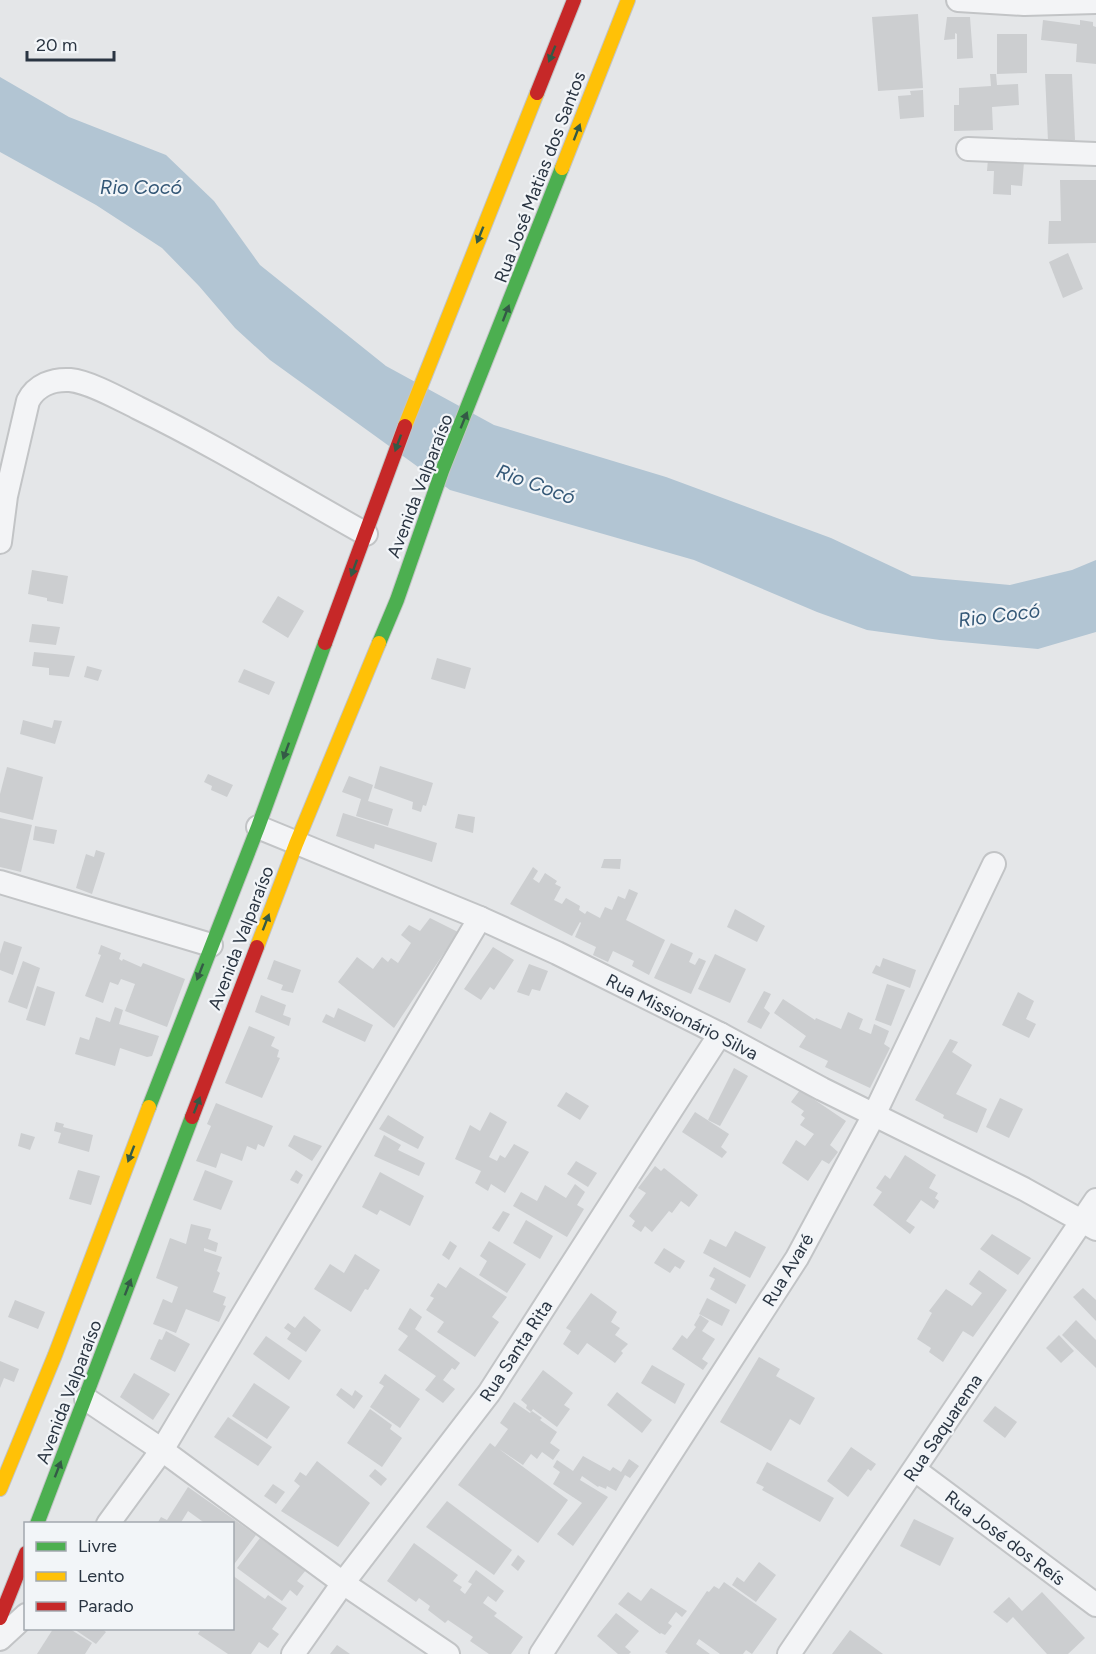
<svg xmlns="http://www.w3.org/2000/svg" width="1096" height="1654" font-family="Figtree,sans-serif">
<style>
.water{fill:#b2c5d3}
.building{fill:#ccced0}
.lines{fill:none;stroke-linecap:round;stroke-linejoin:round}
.street-casing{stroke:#c2c4c6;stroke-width:26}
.fast-casing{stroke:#c2c4c6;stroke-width:16}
.slow-casing{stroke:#c2c4c6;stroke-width:16}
.jam-casing{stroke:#c2c4c6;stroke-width:16}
.street{stroke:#f3f4f6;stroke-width:22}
.fast{stroke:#4caf50;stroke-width:14}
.slow{stroke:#ffc107;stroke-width:14}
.jam{stroke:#c62828;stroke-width:14}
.oneway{fill:#345a46}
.labels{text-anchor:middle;stroke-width:4.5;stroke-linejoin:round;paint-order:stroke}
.street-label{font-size:18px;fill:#2a3542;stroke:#f2f5f8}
.water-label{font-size:20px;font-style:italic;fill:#345877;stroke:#f2f5f8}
</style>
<rect width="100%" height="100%" fill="#e4e6e8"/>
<polygon class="water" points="0,77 69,117 166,155 214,201 260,265 386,366 494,425 666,477 831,538 912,576 1010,585 1072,570 1096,560 1096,632 1038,649 940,640 867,630 817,612 694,560 450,490 270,360 235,328 199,286 162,248 96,205 0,152"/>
<g class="building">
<polygon points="918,14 923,88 878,91 872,17"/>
<polygon points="947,17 970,17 973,58 957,59 957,34 955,33 955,39 944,40"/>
<polygon points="1043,20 1080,25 1080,20 1093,22 1093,26 1096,27 1096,64 1076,62 1077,44 1041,40"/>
<polygon points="997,34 1027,34 1027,73 997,74"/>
<polygon points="990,74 996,74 997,85 1018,84 1019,105 992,107 993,130 954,131 954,105 959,105 959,88 991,86"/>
<polygon points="1045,74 1072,74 1075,140 1048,141"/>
<polygon points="923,90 924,117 900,119 898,96 911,95 910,91"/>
<polygon points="988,159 1024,162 1022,186 1011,185 1011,195 993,194 994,171 987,171"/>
<polygon points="1060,180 1096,180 1096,243 1048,244 1049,221 1061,221"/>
<polygon points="1068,253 1083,289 1063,298 1049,262"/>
<polygon points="32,570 68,576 63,604 47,601 47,598 28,594"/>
<polygon points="278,596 304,611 288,638 262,622"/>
<polygon points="32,624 60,627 56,645 29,642"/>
<polygon points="34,652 75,656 69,677 49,675 49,668 32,666"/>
<polygon points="437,658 471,668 465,689 431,679"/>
<polygon points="87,666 102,670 98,681 84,677"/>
<polygon points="244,669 275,682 269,695 238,682"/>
<polygon points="23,720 52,728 54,720 62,721 55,744 20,734"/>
<polygon points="380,766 433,783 426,806 423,805 421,812 412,809 413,802 374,788"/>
<polygon points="7,767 43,777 33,820 0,812 0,794"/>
<polygon points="208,774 233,785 227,797 211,790 212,786 204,782"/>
<polygon points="349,776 373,785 368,801 393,809 388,826 356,816 361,799 342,792"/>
<polygon points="343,813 437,843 432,862 375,844 374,849 336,836"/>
<polygon points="458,814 475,817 473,833 455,828"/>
<polygon points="0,818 32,825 21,872 0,867"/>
<polygon points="35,826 57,830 54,844 33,840"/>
<polygon points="96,850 105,853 92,894 76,888 86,854 94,857"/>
<polygon points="604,859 621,859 620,869 601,868"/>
<polygon points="533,867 538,871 533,879 539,883 545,873 557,881 555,884 561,887 554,900 562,904 566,898 580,906 579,910 585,914 587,911 600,918 605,907 612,910 618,896 625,899 629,889 638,893 626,920 665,940 649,975 632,966 634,961 613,951 608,962 593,955 596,947 575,937 581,923 580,922 572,936 510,904"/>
<polygon points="735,909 765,926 757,942 727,927"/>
<polygon points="430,918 458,932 394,1028 338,982 357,957 373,969 382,957 388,962 391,958 398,963 411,943 401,935 409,925 420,931"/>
<polygon points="4,941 22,947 13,975 0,970 0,954"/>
<polygon points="671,943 693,953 689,962 695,965 699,958 706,961 691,994 654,978"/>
<polygon points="101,945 121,953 119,959 122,961 123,959 141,967 143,963 185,979 167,1027 125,1011 135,984 121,979 118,985 110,982 103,1003 85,996 101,955 98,954"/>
<polygon points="493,947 514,960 494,990 490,987 481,1000 464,989"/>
<polygon points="715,954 746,969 730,1003 698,989"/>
<polygon points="883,958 916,970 910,988 872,973 876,965 880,967"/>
<polygon points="274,960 301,970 293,993 281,990 283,985 267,979"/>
<polygon points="23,961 40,968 27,1009 8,1002"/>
<polygon points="529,964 548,971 540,991 532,989 529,996 517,992"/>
<polygon points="887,984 905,990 891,1026 875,1020"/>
<polygon points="37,986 55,992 45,1026 26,1020"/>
<polygon points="764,991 771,994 764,1008 770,1013 761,1029 747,1022"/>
<polygon points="1018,992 1034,1001 1026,1019 1036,1024 1029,1038 1002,1025"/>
<polygon points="261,995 286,1005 283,1015 291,1018 289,1026 255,1012"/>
<polygon points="783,999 815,1020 816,1018 841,1029 848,1012 863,1019 859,1029 871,1034 874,1024 889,1031 884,1044 890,1048 870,1088 825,1067 828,1061 799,1047 806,1036 774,1013"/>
<polygon points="115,1007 123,1010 119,1024 159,1036 152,1056 147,1057 120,1048 115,1066 75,1054 80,1037 89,1040 96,1017 110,1022"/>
<polygon points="338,1008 373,1025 365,1042 322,1022 326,1014 334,1018"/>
<polygon points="249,1026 275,1037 271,1046 279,1050 277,1057 280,1058 262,1098 225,1083"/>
<polygon points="950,1039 958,1042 952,1052 972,1065 956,1094 987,1109 977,1133 943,1118 944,1115 915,1100"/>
<polygon points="734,1068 748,1076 720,1126 708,1120"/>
<polygon points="800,1090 846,1121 830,1145 838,1152 829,1164 822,1160 808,1181 782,1163 796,1140 805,1146 814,1134 800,1125 805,1118 801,1115 804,1111 791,1102"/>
<polygon points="566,1092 589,1106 580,1120 557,1106"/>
<polygon points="1000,1098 1023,1109 1009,1138 986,1127"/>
<polygon points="216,1103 273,1126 264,1147 258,1144 256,1150 247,1146 242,1161 221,1153 216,1168 196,1161 211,1126 207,1124"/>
<polygon points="490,1112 507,1122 489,1157 497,1161 500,1155 505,1158 514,1144 529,1152 505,1193 491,1184 488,1191 475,1183 481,1171 455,1159 470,1125 480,1131"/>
<polygon points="695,1112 729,1134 721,1147 727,1152 722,1158 682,1132"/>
<polygon points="388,1115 424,1137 418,1149 379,1129"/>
<polygon points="56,1122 64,1124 63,1127 93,1135 89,1152 58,1143 61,1133 54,1131"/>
<polygon points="21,1133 35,1137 30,1150 18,1146"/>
<polygon points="294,1135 322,1146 312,1161 288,1146"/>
<polygon points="384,1135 401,1145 398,1150 425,1163 419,1176 374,1156"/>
<polygon points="905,1155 936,1175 929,1188 938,1193 935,1198 939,1201 934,1209 921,1200 906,1221 915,1227 910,1234 873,1205 882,1192 876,1188 885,1175 890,1179"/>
<polygon points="576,1161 597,1173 588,1187 567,1174"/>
<polygon points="655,1166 661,1171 664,1168 698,1195 689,1207 681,1201 672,1213 669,1211 652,1232 645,1226 641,1232 632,1226 635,1221 629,1216 646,1193 638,1188"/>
<polygon points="78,1170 100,1176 91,1205 69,1199"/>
<polygon points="205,1170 233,1181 221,1210 193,1200"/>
<polygon points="296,1170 303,1175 298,1184 290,1180"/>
<polygon points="380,1172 424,1196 410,1226 380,1210 377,1215 362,1207"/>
<polygon points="575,1184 585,1192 577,1205 584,1209 567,1237 513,1206 521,1192 537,1201 545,1185 566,1198"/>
<polygon points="503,1211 510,1214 499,1232 492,1228"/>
<polygon points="526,1220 553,1236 540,1259 513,1243"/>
<polygon points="191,1224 211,1229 208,1239 218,1243 216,1252 204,1248 204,1251 222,1257 217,1271 220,1273 213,1292 226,1297 223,1305 226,1306 219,1322 186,1309 176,1333 153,1324 163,1299 172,1303 178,1287 156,1278 170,1238 186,1244"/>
<polygon points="735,1231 766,1247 750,1278 703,1253 710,1239 726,1247"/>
<polygon points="992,1234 1031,1258 1018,1275 980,1249"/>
<polygon points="450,1241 457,1246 449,1260 442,1255"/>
<polygon points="489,1241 526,1264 507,1293 479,1275 487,1261 480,1256"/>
<polygon points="664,1248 685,1261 680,1269 675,1266 670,1273 654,1263"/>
<polygon points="355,1254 380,1270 368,1290 365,1289 351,1312 314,1289 330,1264 344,1273"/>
<polygon points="460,1267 507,1297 492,1317 499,1322 475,1357 437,1332 444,1322 426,1310 434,1298 430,1296 438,1283 446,1288"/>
<polygon points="714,1267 746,1285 736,1304 710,1289 715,1279 709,1276"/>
<polygon points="979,1270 1007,1290 973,1337 963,1331 943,1362 929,1352 931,1348 917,1339 932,1313 929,1311 946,1289 972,1306 982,1293 969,1284"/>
<polygon points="1083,1288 1096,1300 1096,1321 1073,1297"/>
<polygon points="591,1293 617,1312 611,1322 620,1328 615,1335 628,1344 621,1351 623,1353 615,1363 587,1343 578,1355 563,1344 571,1331 566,1328"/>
<polygon points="707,1298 730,1310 722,1326 699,1314"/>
<polygon points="15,1300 45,1312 38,1329 8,1317"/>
<polygon points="410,1308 422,1317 415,1329 460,1363 455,1370 452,1368 443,1380 455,1389 443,1403 425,1390 436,1376 398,1350 408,1336 398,1329"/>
<polygon points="700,1315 709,1321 702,1331 715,1339 702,1359 708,1363 703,1370 672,1349 682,1335 687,1339 696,1327 694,1325"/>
<polygon points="304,1316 321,1330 306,1352 287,1339 291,1333 284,1328 288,1323 295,1328"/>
<polygon points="1076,1320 1096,1340 1096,1368 1062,1335"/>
<polygon points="166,1331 190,1344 175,1372 150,1359 159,1339 162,1340"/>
<polygon points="1059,1335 1074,1351 1061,1363 1046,1348"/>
<polygon points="266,1336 302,1361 289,1380 253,1354"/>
<polygon points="759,1357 780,1369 776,1376 815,1398 800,1425 790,1419 771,1451 720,1422"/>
<polygon points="0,1361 19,1369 14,1382 4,1378 0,1388"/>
<polygon points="652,1365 685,1384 675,1404 641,1383"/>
<polygon points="543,1370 573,1393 564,1405 570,1409 557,1427 533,1409 531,1412 526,1408 527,1405 521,1400"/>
<polygon points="134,1373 170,1394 153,1420 120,1397"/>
<polygon points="385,1374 420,1399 400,1428 370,1407 384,1386 379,1383"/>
<polygon points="254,1383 290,1407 267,1439 232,1416"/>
<polygon points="341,1388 352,1396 355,1390 363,1396 354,1409 336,1395"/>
<polygon points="617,1392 652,1420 642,1433 607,1405"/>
<polygon points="514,1402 530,1413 532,1411 542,1418 540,1420 557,1432 550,1443 560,1450 553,1460 542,1452 537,1459 531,1454 523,1465 499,1449 568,1500 538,1543 458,1485 490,1443 495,1447 508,1429 500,1423"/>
<polygon points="995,1406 1017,1422 1005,1438 983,1421"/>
<polygon points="370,1409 392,1425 390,1429 402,1438 382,1467 347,1443"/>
<polygon points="228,1417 272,1447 258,1466 214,1437"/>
<polygon points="851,1447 876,1464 871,1471 868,1469 848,1497 827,1481"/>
<polygon points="583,1456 610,1471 613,1467 621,1472 629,1459 639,1466 630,1478 625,1475 616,1491 607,1486 606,1489 599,1486 598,1487 582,1476 580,1480 608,1497 573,1546 557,1534 582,1503 553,1484 560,1472 553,1467 557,1460 573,1471"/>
<polygon points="317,1461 370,1503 338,1547 281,1511 300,1486 294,1481 300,1472 306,1476"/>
<polygon points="767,1462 834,1498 820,1522 762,1490 764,1487 756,1483"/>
<polygon points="375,1469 387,1479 381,1486 369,1476"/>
<polygon points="273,1484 285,1492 276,1504 264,1496"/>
<polygon points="188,1487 256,1535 232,1567 232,1524 206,1524 188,1511 180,1524 157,1524 161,1517 167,1520"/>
<polygon points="447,1501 512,1550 494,1575 426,1527"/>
<polygon points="914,1519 954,1538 940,1566 900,1546"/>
<polygon points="260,1538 306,1570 297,1581 304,1586 297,1596 290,1590 282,1601 237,1568"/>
<polygon points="414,1543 458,1575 453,1581 462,1587 460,1590 465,1594 472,1584 468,1582 476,1570 504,1591 496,1602 488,1596 483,1603 497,1613 494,1616 523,1637 511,1654 489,1654 470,1641 473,1637 448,1620 445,1623 428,1610 430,1606 419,1598 416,1602 387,1581"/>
<polygon points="518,1555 525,1561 518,1571 511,1565"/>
<polygon points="759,1562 776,1575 756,1602 732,1585 737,1577 744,1582"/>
<polygon points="232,1575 265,1599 268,1595 287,1608 272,1629 279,1634 268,1648 259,1642 251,1654 228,1654 198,1634 201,1629 232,1629"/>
<polygon points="724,1582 777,1619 752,1654 746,1650 743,1654 720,1654 699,1639 696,1644 710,1654 668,1654 665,1652 707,1591 709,1592 714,1586 719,1589"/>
<polygon points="651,1588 687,1611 682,1617 676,1612 668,1623 672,1626 665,1635 661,1633 660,1634 618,1604 628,1592 641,1601"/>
<polygon points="1042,1592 1085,1638 1068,1654 1047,1654 1013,1617 1007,1623 993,1612 1009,1597 1022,1611"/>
<polygon points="616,1613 639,1631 625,1647 631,1652 629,1654 618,1654 597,1636"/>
<polygon points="53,1629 70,1629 92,1643 85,1654 37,1654"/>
<polygon points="74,1629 102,1629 106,1632 96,1644"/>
<polygon points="850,1630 883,1654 832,1654"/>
<polygon points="337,1645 350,1654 330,1654"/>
</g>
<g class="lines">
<g class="street-casing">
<g id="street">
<polyline points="958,0 1024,4 1096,2"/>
<polyline points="968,149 1096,154"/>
<path d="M0,542L6,496L28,401C36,385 53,379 70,380C90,382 120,399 138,408C216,446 291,492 366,534"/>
<polyline points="258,827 480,918 557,953 720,1034 822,1089 1024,1189 1096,1229"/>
<polyline points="0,882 211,945"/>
<polyline points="86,1399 162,1450 343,1583 448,1654"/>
<polyline points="915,1470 1096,1605"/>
<polyline points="108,1524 162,1450 480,918"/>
<polyline points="0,1639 26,1615"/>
<polyline points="293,1654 343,1583 489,1393 720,1034"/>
<polyline points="541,1654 797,1258 874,1115 994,864"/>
<polyline points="789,1654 1096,1200"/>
</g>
</g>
<g class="fast-casing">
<g id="fast">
<polyline points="379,643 397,600 442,471 562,168"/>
<polyline points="149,1107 258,827 325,643"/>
<polyline points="37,1524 192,1117"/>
</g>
</g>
<g class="slow-casing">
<g id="slow">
<polyline points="562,168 628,0"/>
<polyline points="405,426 537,93"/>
<polyline points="257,947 296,844 379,643"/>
<polyline points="0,1489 55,1355 149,1107"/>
</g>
</g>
<g class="jam-casing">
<g id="jam">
<polyline points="537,93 574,0"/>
<polyline points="325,643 405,426"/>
<polyline points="192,1117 257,947"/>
<polyline points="0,1618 26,1553"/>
</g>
</g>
<use href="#street" class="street"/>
<use href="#fast" class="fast"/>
<use href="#slow" class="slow"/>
<use href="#jam" class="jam"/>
</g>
<defs><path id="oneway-solid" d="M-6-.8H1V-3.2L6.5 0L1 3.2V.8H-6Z" transform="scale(1.5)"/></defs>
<g class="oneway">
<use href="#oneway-solid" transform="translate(552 54) rotate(112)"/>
<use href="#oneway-solid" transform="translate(577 132) rotate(-69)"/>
<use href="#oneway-solid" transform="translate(480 235) rotate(112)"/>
<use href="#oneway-solid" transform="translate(506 313) rotate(-69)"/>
<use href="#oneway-solid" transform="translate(464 420) rotate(-68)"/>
<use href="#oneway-solid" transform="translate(398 443) rotate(110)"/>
<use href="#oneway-solid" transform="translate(354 568) rotate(110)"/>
<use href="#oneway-solid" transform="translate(286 751) rotate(110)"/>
<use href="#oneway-solid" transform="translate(266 922) rotate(-69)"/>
<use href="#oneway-solid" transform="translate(200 972) rotate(111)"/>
<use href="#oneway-solid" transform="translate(197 1105) rotate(-69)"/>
<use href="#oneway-solid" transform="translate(131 1154) rotate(111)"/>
<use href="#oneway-solid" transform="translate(128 1287) rotate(-69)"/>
<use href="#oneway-solid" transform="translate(58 1469) rotate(-69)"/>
</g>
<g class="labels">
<g class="street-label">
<text transform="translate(540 177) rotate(-69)" y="6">Rua José Matias dos Santos</text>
<text transform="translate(420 486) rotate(-69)" y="6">Avenida Valparaíso</text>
<text transform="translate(241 938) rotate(-69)" y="6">Avenida Valparaíso</text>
<text transform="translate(682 1017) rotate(27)" y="6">Rua Missionário Silva</text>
<text transform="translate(788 1270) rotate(-59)" y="6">Rua Avaré</text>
<text transform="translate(516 1351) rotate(-57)" y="6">Rua Santa Rita</text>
<text transform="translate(69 1392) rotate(-69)" y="6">Avenida Valparaíso</text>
<text transform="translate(943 1428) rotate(-56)" y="6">Rua Saquarema</text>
<text transform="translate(1005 1538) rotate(37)" y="6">Rua José dos Reís</text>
</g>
<g class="water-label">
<text x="141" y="194">Rio Cocó</text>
<text transform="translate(536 484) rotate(20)" y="7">Rio Cocó</text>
<text transform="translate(999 615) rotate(-7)" y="7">Rio Cocó</text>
</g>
</g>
<rect x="24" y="1522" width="210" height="108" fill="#f2f5f8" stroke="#a2a8af" stroke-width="1.5"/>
<rect x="36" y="1542" width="30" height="9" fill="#4caf50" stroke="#a2a8af" stroke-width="1.5"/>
<text x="78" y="1552" font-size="18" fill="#2a3542">Livre</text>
<rect x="36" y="1572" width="30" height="9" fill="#ffc107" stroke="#a2a8af" stroke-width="1.5"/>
<text x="78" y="1582" font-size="18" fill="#2a3542">Lento</text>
<rect x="36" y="1602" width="30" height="9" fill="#c62828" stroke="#a2a8af" stroke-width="1.5"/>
<text x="78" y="1612" font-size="18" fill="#2a3542">Parado</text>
<path d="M27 51v9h87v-9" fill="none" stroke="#2a3542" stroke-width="3"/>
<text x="36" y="51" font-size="18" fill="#2a3542" stroke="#f2f5f8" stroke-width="4.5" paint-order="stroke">20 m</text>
</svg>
